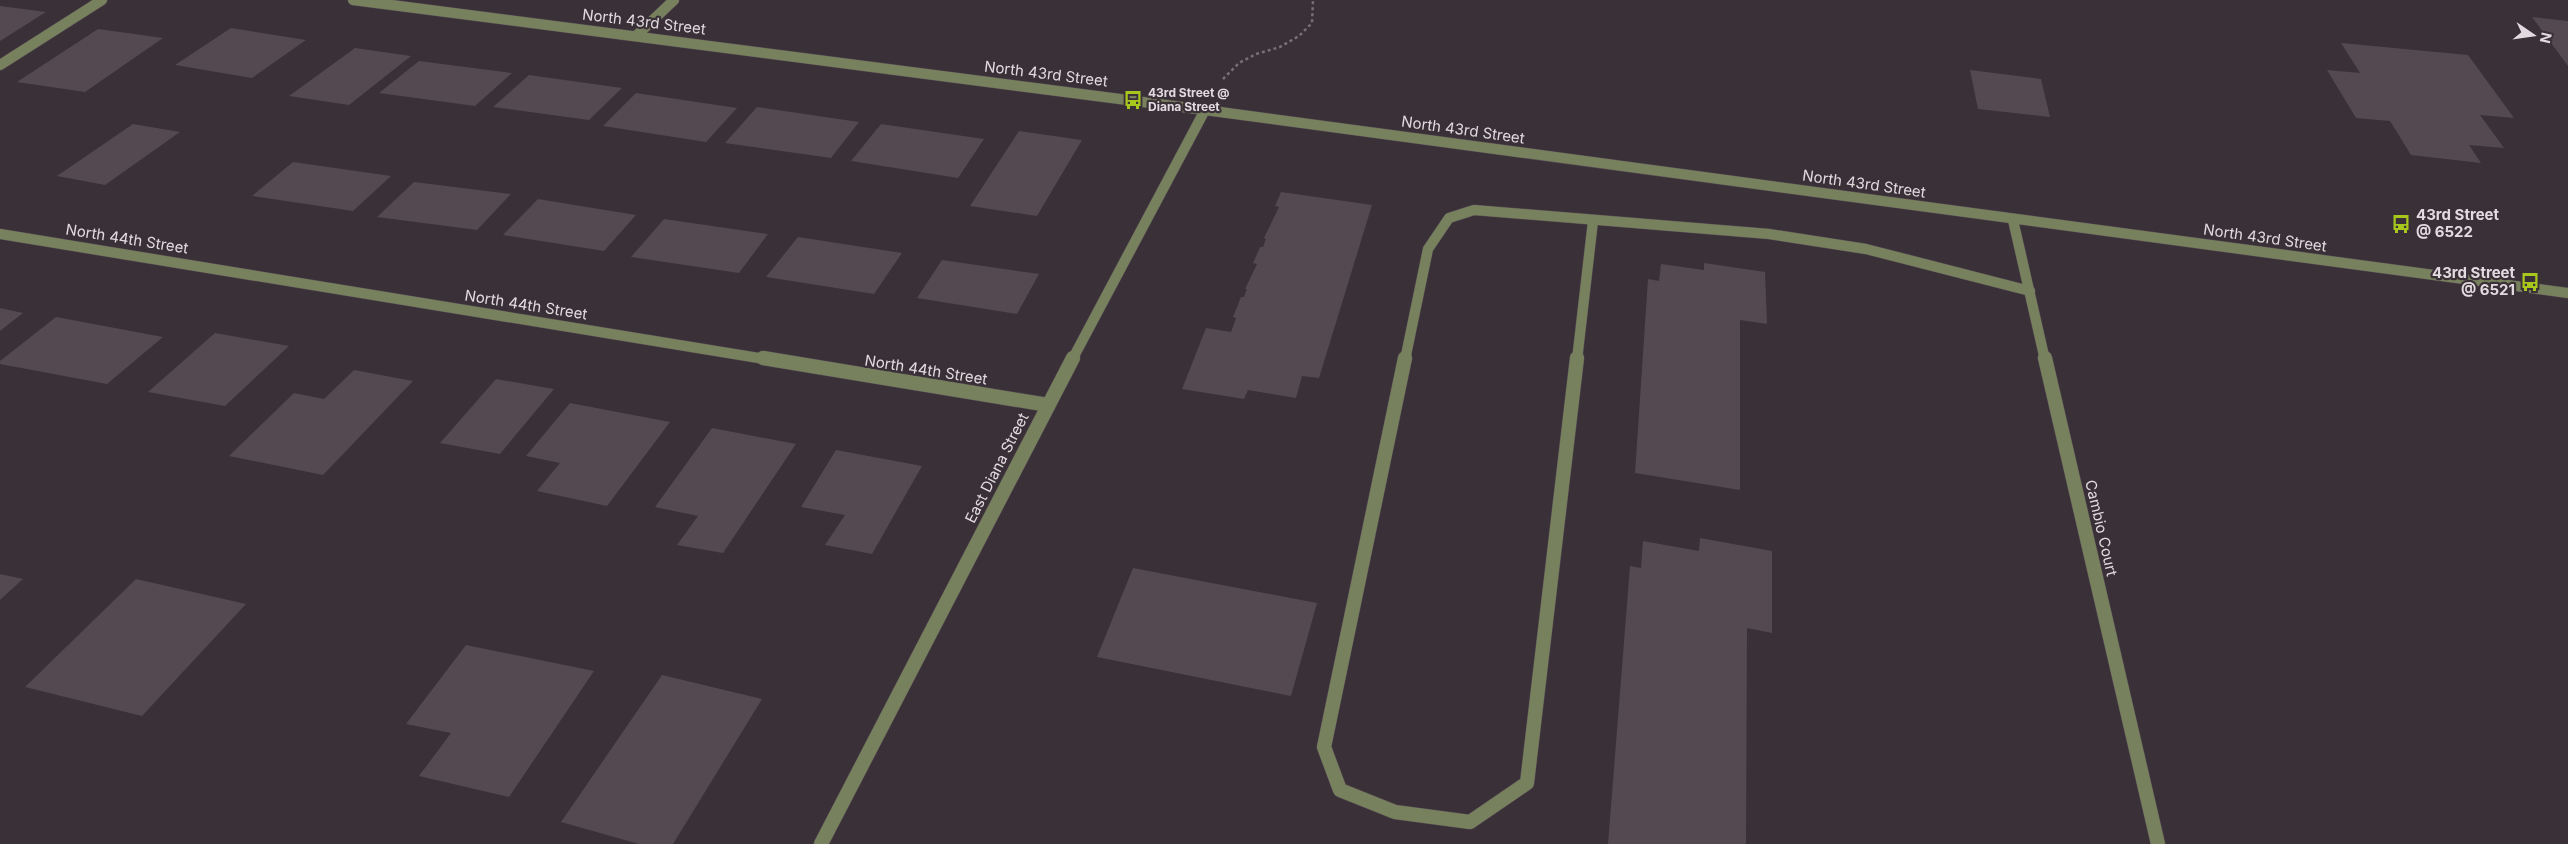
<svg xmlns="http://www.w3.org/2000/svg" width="2568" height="844" font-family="Inter,sans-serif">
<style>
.building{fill:#544950}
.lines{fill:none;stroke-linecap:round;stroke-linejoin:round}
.minor-far1-casing{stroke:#584f55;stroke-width:11}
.minor-casing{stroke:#584f55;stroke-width:15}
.path{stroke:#787076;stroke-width:2.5;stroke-dasharray:3 3;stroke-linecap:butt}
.minor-far1{stroke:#78815e;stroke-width:10}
.minor{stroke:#78815e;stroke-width:14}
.labels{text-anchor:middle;stroke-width:4.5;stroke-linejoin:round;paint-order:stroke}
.far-poi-label{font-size:12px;font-weight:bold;fill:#e1dbdf;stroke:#3a3037;text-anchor:start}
.street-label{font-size:15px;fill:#e1dbdf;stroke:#3a3037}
.poi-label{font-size:15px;font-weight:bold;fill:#e1dbdf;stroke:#3a3037;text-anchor:start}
</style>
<rect width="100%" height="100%" fill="#3a3037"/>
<g class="building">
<polygon points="0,6 46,12 0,41"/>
<polygon points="2532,17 2568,21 2568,66"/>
<polygon points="231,28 306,40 252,78 175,65"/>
<polygon points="98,29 163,38 85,92 17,82"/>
<polygon points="2341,43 2468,55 2514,118 2480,115 2504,148 2469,145 2481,163 2411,155 2390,121 2356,118 2327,70 2360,73"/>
<polygon points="355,48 411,56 349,105 289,96"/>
<polygon points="419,61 512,73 475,106 379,93"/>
<polygon points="1970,70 2041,79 2050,117 1978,109"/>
<polygon points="529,75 622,88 589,120 493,107"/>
<polygon points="636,93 737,108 706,142 603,126"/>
<polygon points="757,107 859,122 831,158 725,143"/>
<polygon points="133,124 180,132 105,185 57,176"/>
<polygon points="881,124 984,139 958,178 851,161"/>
<polygon points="1019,131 1082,140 1037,216 970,206"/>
<polygon points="293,162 391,176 353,211 252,196"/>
<polygon points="414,182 511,194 477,230 377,217"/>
<polygon points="1281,192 1372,205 1319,378 1302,376 1296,398 1248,390 1244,399 1182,389 1206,328 1231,332 1236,318 1233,317 1241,297 1244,297 1247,289 1245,289 1257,264 1253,263 1260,247 1263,247 1266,239 1264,238 1279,207 1275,206"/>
<polygon points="538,199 636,215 604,251 503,235"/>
<polygon points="664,219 768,234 739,273 631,257"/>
<polygon points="798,237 902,253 874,294 766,277"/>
<polygon points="942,260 1039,274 1017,314 917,298"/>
<polygon points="1704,263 1765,272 1767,324 1740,320 1740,490 1635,473 1648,279 1659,281 1661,264 1704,270"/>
<polygon points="0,308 23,313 0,331"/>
<polygon points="56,317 163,337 107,384 0,364 0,361"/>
<polygon points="215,333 289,346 225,406 148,392"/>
<polygon points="354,370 413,381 323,475 229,456 294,393 324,399"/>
<polygon points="496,379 554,389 500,454 440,443"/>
<polygon points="570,403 670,422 607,506 537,491 560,463 526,456"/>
<polygon points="712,428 796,444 723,553 677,545 698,516 655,507"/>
<polygon points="836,450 922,466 872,554 825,545 845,515 801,507"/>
<polygon points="1700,538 1772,551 1772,633 1747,628 1746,844 1608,844 1630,566 1641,568 1643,541 1699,551"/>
<polygon points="1133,568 1317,603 1291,696 1097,657"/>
<polygon points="0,574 23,579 0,600"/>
<polygon points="136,579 246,604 142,716 25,687"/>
<polygon points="466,645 594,671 509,797 419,776 451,733 406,724"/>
<polygon points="662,675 762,699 673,844 639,844 561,822"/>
</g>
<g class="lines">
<g class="minor-far1-casing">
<g id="minor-far1">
<polyline points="353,0 1205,110 2568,293"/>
<polyline points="636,36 674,0"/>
<polyline points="0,65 102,0"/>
<polyline points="2013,220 2045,360"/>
<polyline points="0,234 771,360"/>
<polyline points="1072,360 1205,110"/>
<polyline points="1405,360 1428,249 1449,218 1474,210 1769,234 1866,249 2030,291"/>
<polyline points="1577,360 1593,221"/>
</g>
</g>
<g class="minor-casing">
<g id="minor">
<polyline points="763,358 1048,405"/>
<polyline points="1405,358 1324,747 1340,790 1395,812 1470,822 1527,783 1577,358"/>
<polyline points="2045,358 2158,844"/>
<polyline points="821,844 1073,358"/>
</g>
</g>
<polyline class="path" points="1223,79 1239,63 1256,54 1280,47 1299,36 1312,23 1313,0"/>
<use href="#minor-far1" class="minor-far1"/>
<use href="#minor" class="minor"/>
</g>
<defs>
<g id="bus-bare" transform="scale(1.5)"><path d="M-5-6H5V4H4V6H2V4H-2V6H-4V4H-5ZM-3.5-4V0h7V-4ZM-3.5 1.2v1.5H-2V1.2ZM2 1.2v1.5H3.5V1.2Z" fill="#a8c71d" stroke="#3a3037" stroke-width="2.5" paint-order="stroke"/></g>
</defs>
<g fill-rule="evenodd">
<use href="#bus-bare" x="1133" y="100"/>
<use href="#bus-bare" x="2401" y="224"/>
<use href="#bus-bare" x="2530" y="282"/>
</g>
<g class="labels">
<g class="far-poi-label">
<text x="1148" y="97">43rd Street @<tspan x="1148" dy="14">Diana Street</tspan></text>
</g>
<g class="street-label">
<text transform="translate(644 22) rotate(7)" y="5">North 43rd Street</text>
<text transform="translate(1046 74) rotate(7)" y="5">North 43rd Street</text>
<text transform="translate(1463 130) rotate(8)" y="5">North 43rd Street</text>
<text transform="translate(1864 184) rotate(8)" y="5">North 43rd Street</text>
<text transform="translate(2265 238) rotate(8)" y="5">North 43rd Street</text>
<text transform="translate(127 239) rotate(9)" y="5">North 44th Street</text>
<text transform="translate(526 305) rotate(9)" y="5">North 44th Street</text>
<text transform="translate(926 370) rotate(9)" y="5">North 44th Street</text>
<text transform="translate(997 468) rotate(-63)" y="5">East Diana Street</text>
<text transform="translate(2101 528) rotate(77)" y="5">Cambio Court</text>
</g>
<g class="poi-label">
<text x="2416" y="220">43rd Street<tspan x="2416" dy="17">@ 6522</tspan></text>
<text x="2515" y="278" text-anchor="end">43rd Street<tspan x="2515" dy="17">@ 6521</tspan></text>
</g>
</g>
<g transform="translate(2533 35) rotate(103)" stroke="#3a3037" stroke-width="4" paint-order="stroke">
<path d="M0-4L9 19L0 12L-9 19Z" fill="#e1dbdf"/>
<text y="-8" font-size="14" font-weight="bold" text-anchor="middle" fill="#e1dbdf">N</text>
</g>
</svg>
